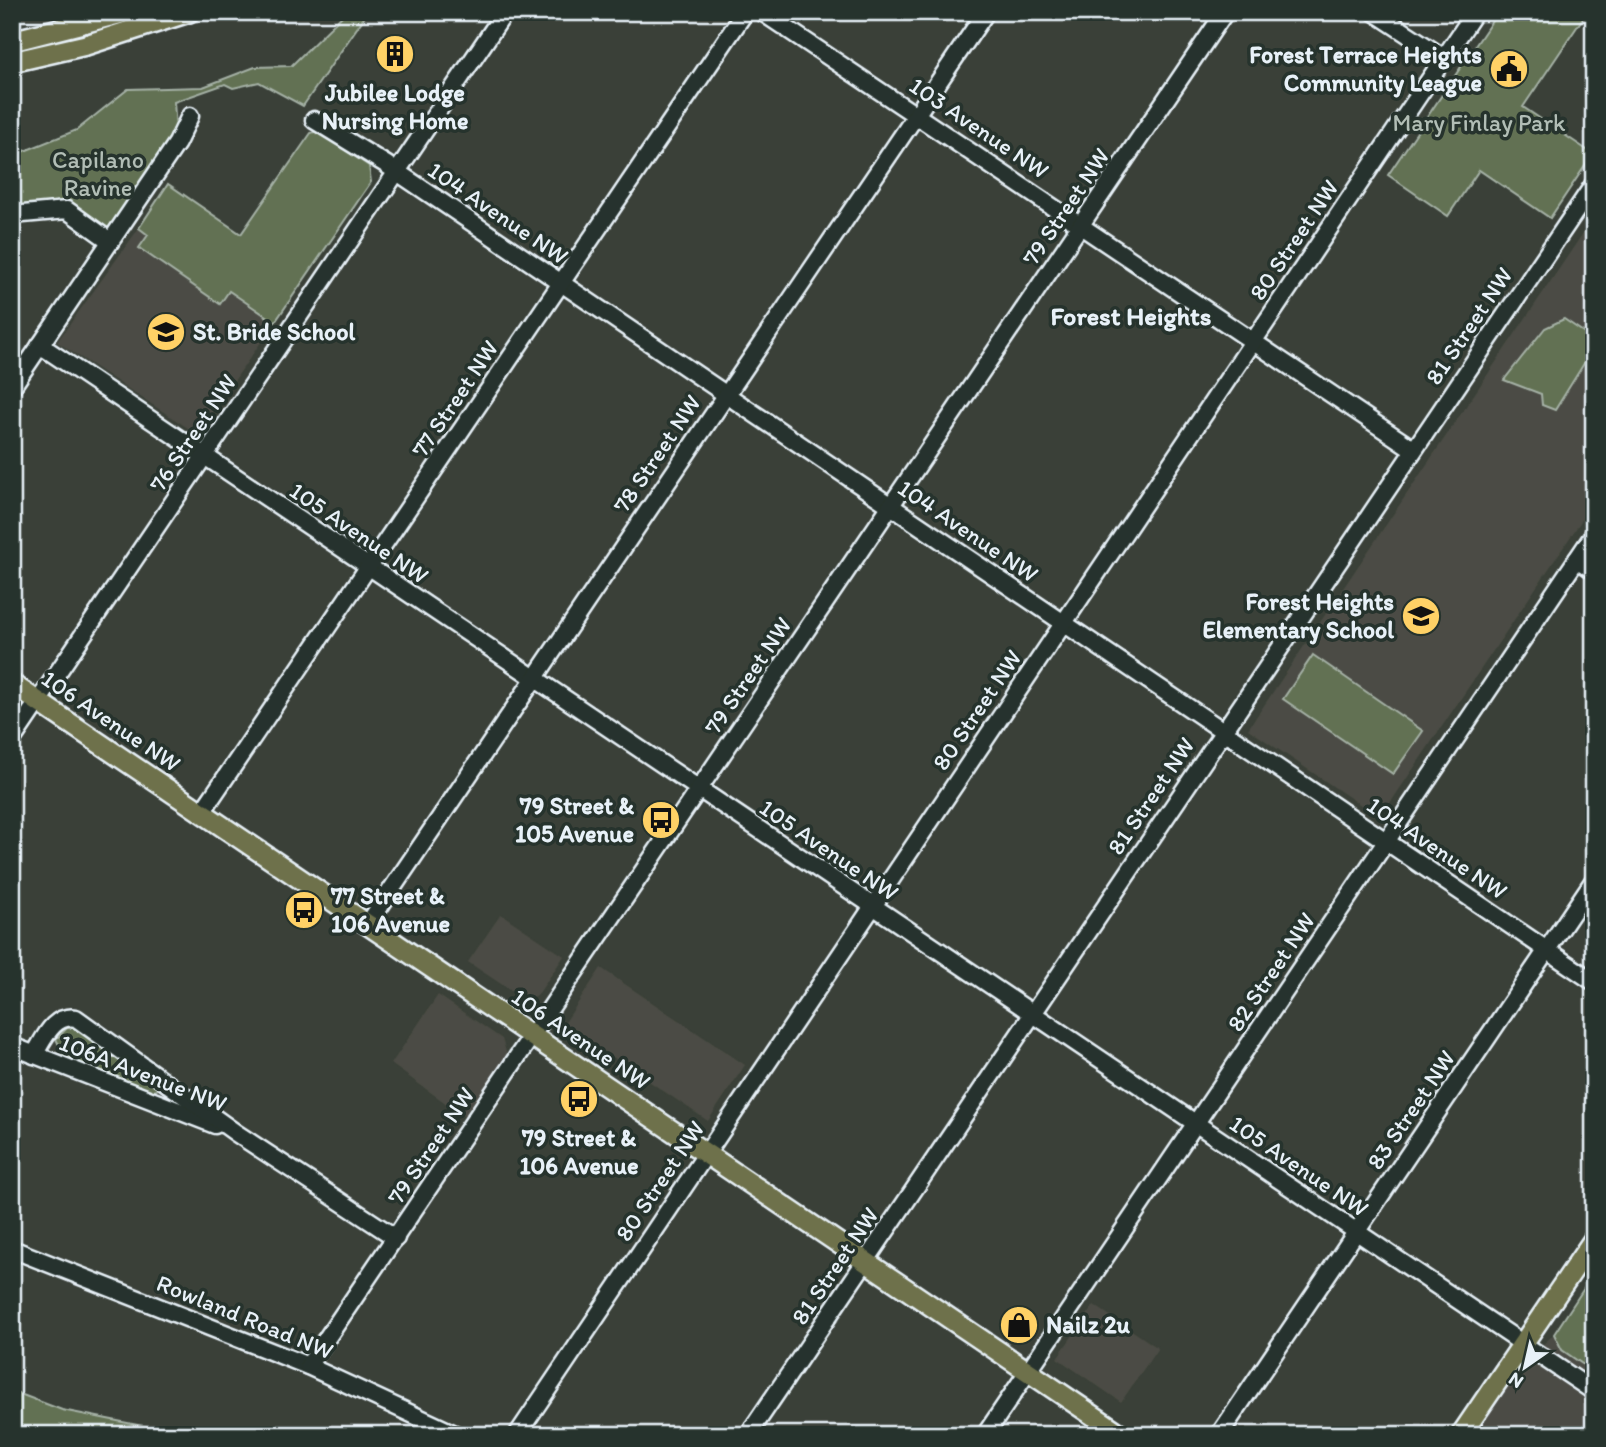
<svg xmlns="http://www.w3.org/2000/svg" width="1606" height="1447" font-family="Itim,sans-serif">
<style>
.built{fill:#4b4c44}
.green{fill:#627153;stroke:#a5b1a6;stroke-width:2}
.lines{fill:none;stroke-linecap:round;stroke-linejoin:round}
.minor-casing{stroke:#e8f1f8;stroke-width:21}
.major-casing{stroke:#e8f1f8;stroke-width:24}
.minor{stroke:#26332d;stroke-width:16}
.major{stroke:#6e714b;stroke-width:19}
.labels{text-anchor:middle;stroke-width:7;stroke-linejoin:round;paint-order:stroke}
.poi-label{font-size:24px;font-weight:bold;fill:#e8f1f8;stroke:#26332d;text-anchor:end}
.park-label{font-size:24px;fill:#b2beb6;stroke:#26332d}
.street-label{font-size:24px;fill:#e8f1f8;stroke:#26332d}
.neighbourhood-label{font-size:26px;font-weight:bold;fill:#e8f1f8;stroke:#26332d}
</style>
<rect width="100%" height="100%" fill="#3a4038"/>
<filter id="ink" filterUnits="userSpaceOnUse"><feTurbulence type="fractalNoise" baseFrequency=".0143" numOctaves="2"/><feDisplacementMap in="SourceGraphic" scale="14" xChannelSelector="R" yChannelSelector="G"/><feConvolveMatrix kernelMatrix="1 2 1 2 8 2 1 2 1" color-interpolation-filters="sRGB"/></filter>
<g filter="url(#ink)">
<g class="built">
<polygon points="1594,217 1594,502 1380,818 1248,729"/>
<polygon points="139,228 275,322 197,434 57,342"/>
<polygon points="501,914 564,956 537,996 525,1000 468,962"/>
<polygon points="601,968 745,1065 708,1121 564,1024"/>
<polygon points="438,995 502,1039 507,1055 465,1117 391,1064"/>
<polygon points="1094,1305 1158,1348 1121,1402 1057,1358"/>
<polygon points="1554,1334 1562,1350 1594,1372 1594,1435 1475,1435 1522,1364"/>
</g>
<g class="green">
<polygon points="346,12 368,12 303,106 259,82 233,88 225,84 174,102 177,143 110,241 67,210 12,215 12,156 77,130 128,89 203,87 255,67 291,66"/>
<polygon points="1498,12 1587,12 1523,107 1593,154 1550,218 1479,170 1448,216 1388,175"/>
<polygon points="317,131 369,166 371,182 275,322 229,291 220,304 139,248 148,235 139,228 168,184 241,234 311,133"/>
<polygon points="1564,319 1586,334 1593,349 1555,410 1542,405 1541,394 1504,380 1545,328"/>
<polygon points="1313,655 1423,731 1393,774 1283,699"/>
<polygon points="67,1028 78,1028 159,1083 158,1089 153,1092 65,1057 56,1039"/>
<polygon points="1594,1273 1594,1372 1562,1350 1554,1334"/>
<polygon points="12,1391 62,1410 188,1435 12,1435"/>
</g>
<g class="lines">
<g class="minor-casing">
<g id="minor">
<polyline points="762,12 1413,449"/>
<polyline points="1374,12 1444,58"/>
<polyline points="314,120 387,165 1594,982"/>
<polyline points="12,215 67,210 110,241"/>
<polyline points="40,345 1593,1391"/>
<polyline points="12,387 177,143 190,116"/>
<polyline points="1577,559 1594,571"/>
<polyline points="12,740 505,12"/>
<polyline points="202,812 745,12"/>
<polyline points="368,924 986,12"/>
<polyline points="12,1046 215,1125"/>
<path d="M34,1055C44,1039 53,1014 76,1018L236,1133L396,1238"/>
<polyline points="12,1249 308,1366 457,1435"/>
<polyline points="308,1366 1225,12"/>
<polyline points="517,1435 1475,12"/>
<polyline points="748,1435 1594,184"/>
<polyline points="985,1435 1594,534"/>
<polyline points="1219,1435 1594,880"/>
</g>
</g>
<g class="major-casing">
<g id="major">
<polyline points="12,41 126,12"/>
<polyline points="12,62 86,45 189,12"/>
<polyline points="12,684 1122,1435"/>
<polyline points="1461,1435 1594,1239"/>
</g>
</g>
<use href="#minor" class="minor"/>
<use href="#major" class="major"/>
</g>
</g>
<defs>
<g id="building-disc" transform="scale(2.0125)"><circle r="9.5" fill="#ffd166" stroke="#26332d"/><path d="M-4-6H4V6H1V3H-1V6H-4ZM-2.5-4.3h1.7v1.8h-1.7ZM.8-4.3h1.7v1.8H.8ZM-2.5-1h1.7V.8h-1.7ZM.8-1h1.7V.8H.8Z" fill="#111"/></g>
<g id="civic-disc" transform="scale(2.0125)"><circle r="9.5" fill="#ffd166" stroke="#26332d"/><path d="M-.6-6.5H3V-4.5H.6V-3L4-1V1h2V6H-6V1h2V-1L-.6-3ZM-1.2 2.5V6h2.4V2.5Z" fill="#111"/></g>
<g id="school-disc" transform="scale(2.0125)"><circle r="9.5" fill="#ffd166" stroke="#26332d"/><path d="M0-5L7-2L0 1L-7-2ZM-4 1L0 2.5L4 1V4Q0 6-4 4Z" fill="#111"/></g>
<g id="bus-disc" transform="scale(2.0125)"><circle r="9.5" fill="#ffd166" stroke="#26332d"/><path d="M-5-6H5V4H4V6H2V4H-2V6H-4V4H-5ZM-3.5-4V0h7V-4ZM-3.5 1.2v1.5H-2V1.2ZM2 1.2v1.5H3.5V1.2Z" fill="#111"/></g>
<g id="shop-disc" transform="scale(2.0125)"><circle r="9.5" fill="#ffd166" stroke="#26332d"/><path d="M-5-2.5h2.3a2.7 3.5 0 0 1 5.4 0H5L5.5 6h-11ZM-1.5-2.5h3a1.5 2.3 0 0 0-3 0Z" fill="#111"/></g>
</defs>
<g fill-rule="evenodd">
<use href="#building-disc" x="395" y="54"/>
<use href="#civic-disc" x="1509" y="69"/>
<use href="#school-disc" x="166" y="332"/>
<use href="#school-disc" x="1421" y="616"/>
<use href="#bus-disc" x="661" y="820"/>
<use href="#bus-disc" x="304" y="910"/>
<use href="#bus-disc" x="579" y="1099"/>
<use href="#shop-disc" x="1019" y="1325"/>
</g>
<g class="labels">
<g class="poi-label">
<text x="1482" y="63">Forest Terrace Heights<tspan x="1482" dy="28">Community League</tspan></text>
<text x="395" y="101" text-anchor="middle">Jubilee Lodge<tspan x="395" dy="28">Nursing Home</tspan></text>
<text x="193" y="340" text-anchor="start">St. Bride School</text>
<text x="1394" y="610">Forest Heights<tspan x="1394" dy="28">Elementary School</tspan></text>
<text x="634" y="814">79 Street &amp;<tspan x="634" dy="28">105 Avenue</tspan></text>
<text x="331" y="904" text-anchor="start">77 Street &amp;<tspan x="331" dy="28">106 Avenue</tspan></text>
<text x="579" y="1146" text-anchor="middle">79 Street &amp;<tspan x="579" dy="28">106 Avenue</tspan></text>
<text x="1046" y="1333" text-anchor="start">Nailz 2u</text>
</g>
<g class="park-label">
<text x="1479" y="131">Mary Finlay Park</text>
<text x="98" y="168">Capilano<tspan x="98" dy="28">Ravine</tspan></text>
</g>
<g class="street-label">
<text transform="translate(979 128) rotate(34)" y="8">103 Avenue NW</text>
<text transform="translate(1066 207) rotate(-56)" y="8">79 Street NW</text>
<text transform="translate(498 213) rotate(34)" y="8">104 Avenue NW</text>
<text transform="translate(1294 240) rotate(-56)" y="8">80 Street NW</text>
<text transform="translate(1469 326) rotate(-56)" y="8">81 Street NW</text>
<text transform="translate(455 399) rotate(-56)" y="8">77 Street NW</text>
<text transform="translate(193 433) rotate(-56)" y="8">76 Street NW</text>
<text transform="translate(657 454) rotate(-56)" y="8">78 Street NW</text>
<text transform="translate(968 531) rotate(34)" y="8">104 Avenue NW</text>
<text transform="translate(359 533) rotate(34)" y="8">105 Avenue NW</text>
<text transform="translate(748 676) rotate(-56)" y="8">79 Street NW</text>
<text transform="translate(977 710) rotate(-56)" y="8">80 Street NW</text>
<text transform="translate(111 721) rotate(34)" y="8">106 Avenue NW</text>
<text transform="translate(1151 796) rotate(-56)" y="8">81 Street NW</text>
<text transform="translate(1437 848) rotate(34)" y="8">104 Avenue NW</text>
<text transform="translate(829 850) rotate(34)" y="8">105 Avenue NW</text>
<text transform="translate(1271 972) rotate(-56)" y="8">82 Street NW</text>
<text transform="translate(581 1039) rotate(34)" y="8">106 Avenue NW</text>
<text transform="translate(143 1073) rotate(21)" y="8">106A Avenue NW</text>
<text transform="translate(1411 1110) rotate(-56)" y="8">83 Street NW</text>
<text transform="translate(431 1146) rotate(-56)" y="8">79 Street NW</text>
<text transform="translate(1299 1166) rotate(34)" y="8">105 Avenue NW</text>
<text transform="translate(660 1181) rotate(-56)" y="8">80 Street NW</text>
<text transform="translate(835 1266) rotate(-56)" y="8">81 Street NW</text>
<text transform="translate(245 1317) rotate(22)" y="8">Rowland Road NW</text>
</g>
<g class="neighbourhood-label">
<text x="1131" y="325">Forest Heights</text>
</g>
</g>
<rect width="1606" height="1447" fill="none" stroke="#26332d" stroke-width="42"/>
<rect x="21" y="21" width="1564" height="1405" fill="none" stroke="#e8f1f8" stroke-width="2.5" filter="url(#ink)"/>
<g transform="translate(1525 1367) rotate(214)" stroke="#26332d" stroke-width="5" paint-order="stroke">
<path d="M0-5L12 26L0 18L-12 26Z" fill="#e8f1f8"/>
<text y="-10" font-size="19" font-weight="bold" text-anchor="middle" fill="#e8f1f8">N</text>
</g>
</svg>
